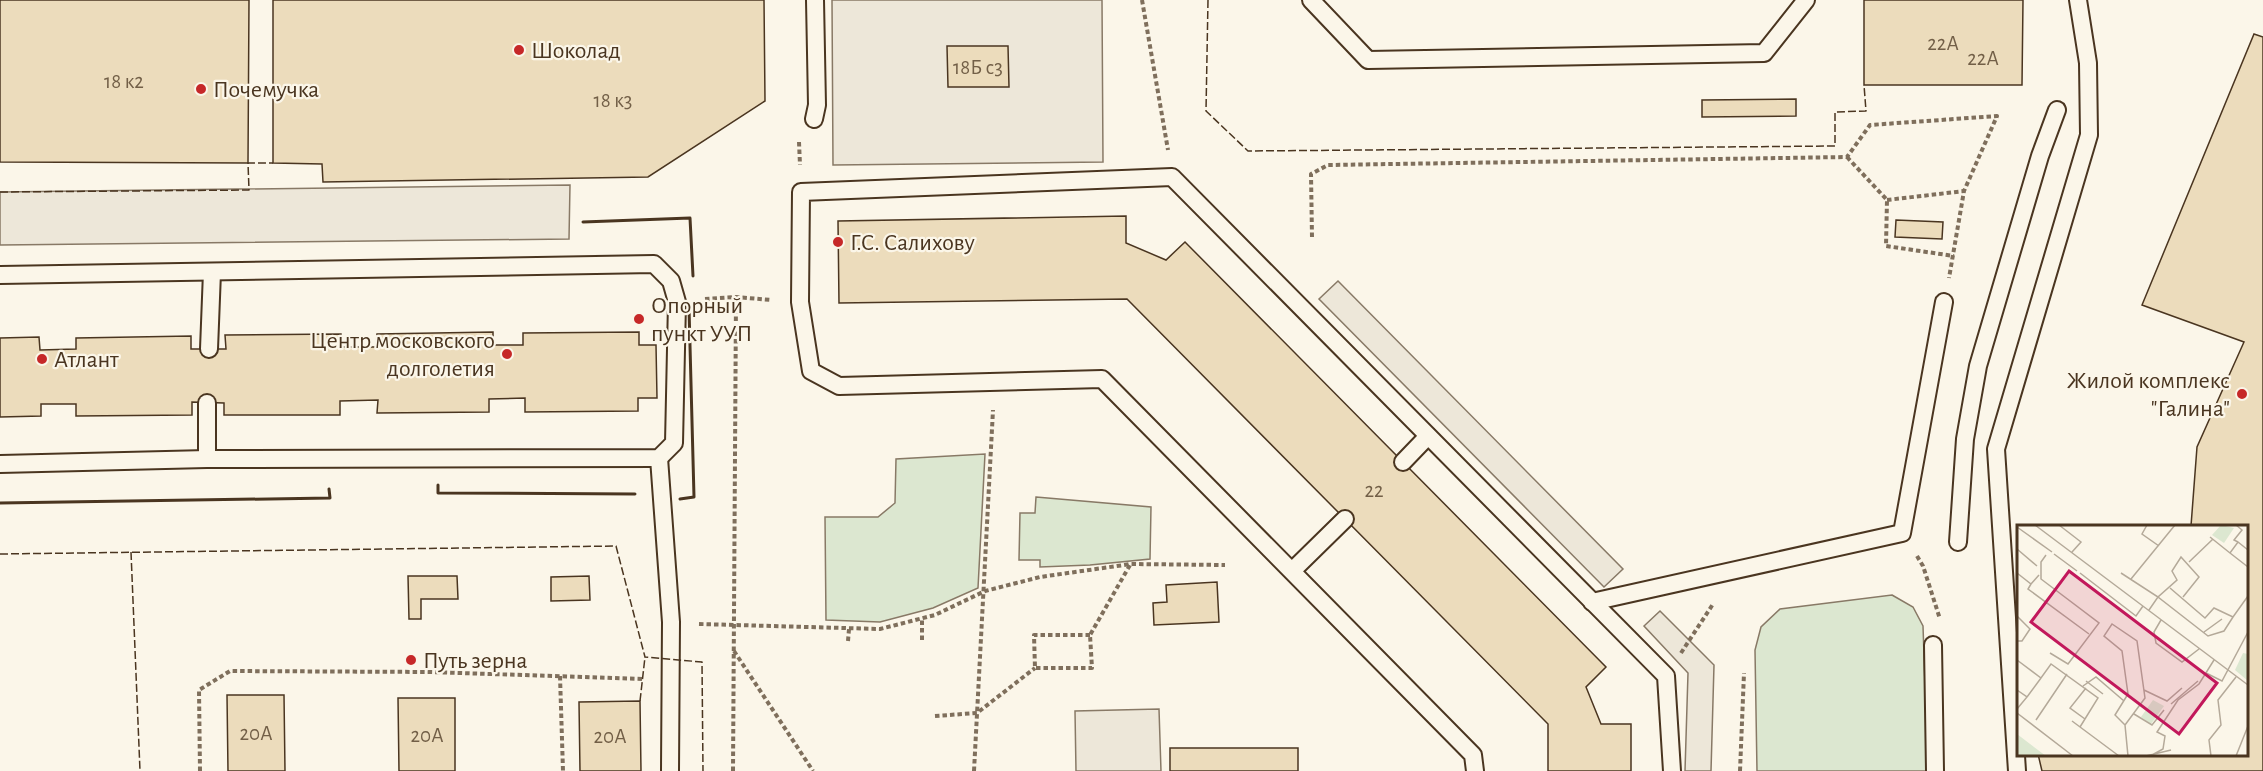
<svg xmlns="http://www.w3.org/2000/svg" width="2263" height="771" font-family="'Alegreya Sans',sans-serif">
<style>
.green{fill:#dce7d0;stroke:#887966;stroke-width:1.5}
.parking{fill:#ede7d9;stroke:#887966;stroke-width:1.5}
.building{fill:#ecdcbc;stroke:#4a3520;stroke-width:1.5}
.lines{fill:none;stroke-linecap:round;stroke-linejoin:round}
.service-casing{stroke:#4a3520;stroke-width:20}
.path{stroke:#7f6f5c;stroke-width:4;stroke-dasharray:4.5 3;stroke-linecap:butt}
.service{stroke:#fbf6e9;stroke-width:16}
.fence{stroke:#4a3520;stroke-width:1.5;stroke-dasharray:8 3;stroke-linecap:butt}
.wall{stroke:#4a3520;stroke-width:3}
.poi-dot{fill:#c62828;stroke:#fbf6e9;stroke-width:2}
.labels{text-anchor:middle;stroke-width:4.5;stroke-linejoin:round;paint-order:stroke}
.number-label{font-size:21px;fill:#725f47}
.poi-label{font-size:24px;fill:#4a3520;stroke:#fbf6e9;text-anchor:start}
.inset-road{fill:none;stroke:#b4a999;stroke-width:1.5}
.view{fill:#c2185b;fill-opacity:0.15;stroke:#c2185b;stroke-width:3}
.inset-edge{fill:none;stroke:#4a3520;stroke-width:3}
</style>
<rect width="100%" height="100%" fill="#fbf6e9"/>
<g class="green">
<polygon points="985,454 978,588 933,608 880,622 826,620 825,517 878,517 895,503 896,459"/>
<polygon points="1036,497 1151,507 1150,559 1090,565 1040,567 1040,560 1019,560 1020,513 1035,513"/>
<polygon points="1892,595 1913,607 1923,626 1928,771 1757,771 1755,650 1761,627 1780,609"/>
</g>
<g class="parking">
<polygon points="832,0 1102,0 1103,162 833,165"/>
<polygon points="570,185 569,239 0,245 0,192"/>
<polygon points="1338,281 1623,569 1604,587 1319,299"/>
<polygon points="1660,611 1714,665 1711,771 1685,771 1688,673 1644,626"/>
<polygon points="1159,709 1161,771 1076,771 1075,711"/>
</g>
<g class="building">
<polygon points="0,0 249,0 248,163 0,162"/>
<polygon points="273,0 764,0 765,101 648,177 323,182 322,164 273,163"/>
<polygon points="1864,0 2023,0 2022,85 1864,85"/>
<polygon points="2254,34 2263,37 2263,771 2042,771 2038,754 2246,754 2246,526 2191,526 2197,447 2244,342 2142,305"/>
<polygon points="947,46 1008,46 1009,87 948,87"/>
<polygon points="1796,99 1796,116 1702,117 1702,100"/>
<polygon points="1126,216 1126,243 1166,260 1185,242 1606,667 1586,687 1601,724 1631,724 1631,771 1548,771 1548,724 1127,299 839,303 838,221"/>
<polygon points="1896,220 1943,222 1942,239 1895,237"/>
<polygon points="493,332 493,345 523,345 523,333 639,332 639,345 656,345 657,398 638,398 638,411 525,412 525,398 489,399 489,412 377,413 378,400 340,401 340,415 224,415 224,403 192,402 192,415 76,416 76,404 41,404 41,416 0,417 0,338 39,337 40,350 76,349 76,338 191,336 191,349 226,349 225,335 341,334 342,347 376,347 377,334"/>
<polygon points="408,576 457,576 458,599 421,599 421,619 409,619"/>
<polygon points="589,576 590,600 551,601 551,577"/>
<polygon points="1217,582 1219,622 1154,625 1153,603 1167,602 1166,585"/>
<polygon points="227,695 284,695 285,771 228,771"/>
<polygon points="398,698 455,698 455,771 399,771"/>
<polygon points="640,701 641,771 580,771 579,702"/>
<rect x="1170" y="748" width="128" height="23"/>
</g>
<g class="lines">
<g class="service-casing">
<g id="service">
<polyline points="1311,0 1368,60 1764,53 1806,0"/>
<polyline points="814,119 817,105 815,0"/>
<polyline points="0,275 654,264 671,281 677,302 674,443 659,458 207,459 0,464"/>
<polyline points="209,349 212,272"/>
<polyline points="207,403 207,459"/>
<polyline points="659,458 671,622 670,771"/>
<polyline points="1403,462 1428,436"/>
<polyline points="1958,542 1965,439 1978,366 2040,156 2057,110"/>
<polyline points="1292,571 1345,519"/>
<polyline points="1592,602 1902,533 1944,302"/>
<polyline points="1933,645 1935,771"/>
<polyline points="1475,771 1473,755 1102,379 839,386 811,371 800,302 801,192 1172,177 1666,676 1672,771"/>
<polyline points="2017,771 1996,449 2089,135 2088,63 2078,0"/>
</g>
</g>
<g class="path">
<polyline points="1142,0 1168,150"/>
<polyline points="799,142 800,165"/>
<polyline points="1847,157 1887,200 1886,246 1954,256"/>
<polyline points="1887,200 1964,191"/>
<polyline points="1312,237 1311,174 1328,165 1847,157 1870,125 1997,116 1964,191 1949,278"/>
<polyline points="705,299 736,297 772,300"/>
<polyline points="1917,556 1923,566 1940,619"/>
<polyline points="699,624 880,629 935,615 985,591 1040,577 1131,564 1225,565"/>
<polyline points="1090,635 1034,635 1035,668 1092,668 1090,635 1130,565"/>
<polyline points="922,640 922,618"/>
<polyline points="848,641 849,629"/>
<polyline points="734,651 813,771"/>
<polyline points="1681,653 1713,604"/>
<polyline points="560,676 563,771"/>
<polyline points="935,716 977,713 1035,668"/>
<polyline points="200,771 199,690 230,671 431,672 642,679"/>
<polyline points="733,771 736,297"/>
<polyline points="974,771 993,410"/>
<polyline points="1740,771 1744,673"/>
</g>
<use href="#service" class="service"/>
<g class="fence">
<polyline points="1208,0 1206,111 1248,151 1835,146 1835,112 1866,111 1864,85"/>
<polyline points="0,192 249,190 248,163 273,163"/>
<polyline points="131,552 140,771"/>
<polyline points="0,554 616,546 645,657 702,662 703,771"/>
<polyline points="640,701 645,657"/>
</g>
<g class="wall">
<polyline points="583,222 690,218 693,276"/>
<polyline points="438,485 438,493 635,494"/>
<polyline points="680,499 694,497 689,308"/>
<polyline points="0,503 330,498 329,489"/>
</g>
</g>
<g class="poi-dot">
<circle cx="519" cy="50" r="6"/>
<circle cx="201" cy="89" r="6"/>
<circle cx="838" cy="242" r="6"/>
<circle cx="639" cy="319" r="6"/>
<circle cx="507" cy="354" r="6"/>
<circle cx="42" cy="359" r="6"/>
<circle cx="2242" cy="394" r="6"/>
<circle cx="411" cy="660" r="6"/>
</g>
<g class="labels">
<g class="number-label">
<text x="1943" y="50">22А</text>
<text x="1983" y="65">22А</text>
<text x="978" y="74">18Б с3</text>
<text x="124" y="88">18 к2</text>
<text x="613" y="107">18 к3</text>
<text x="1374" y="497">22</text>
<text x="256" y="740">20А</text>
<text x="427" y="742">20А</text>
<text x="610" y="743">20А</text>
</g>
<g class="poi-label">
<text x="531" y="58">Шоколад</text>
<text x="213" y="97">Почемучка</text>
<text x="850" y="250">Г.С. Салихову</text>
<text x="651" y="313">Опорный<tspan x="651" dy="28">пункт УУП</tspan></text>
<text x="495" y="348" text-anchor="end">Центр московского<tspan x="495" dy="28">долголетия</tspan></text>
<text x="54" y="367">Атлант</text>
<text x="2230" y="388" text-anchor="end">Жилой комплекс<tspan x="2230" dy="28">"Галина"</tspan></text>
<text x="423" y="668">Путь зерна</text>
</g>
</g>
<g transform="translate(2017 525)">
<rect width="231" height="231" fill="#fbf6e9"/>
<path d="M204,0L217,3L207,18L195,10ZM226,128L231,129V156L218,145ZM136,175L147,181L134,199L124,192ZM0,209L29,231H0Z" fill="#dce7d0"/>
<path class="inset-road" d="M18,0L231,160M42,0L64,17L55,27M130,0L125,9L142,21M219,0L225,5L217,15L221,17M0,2L35,27M193,12L213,28L221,17L231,25M0,24L20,41M213,28L231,42M37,29L60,46M29,30L24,37V54L82,98L51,139L33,128M172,37L196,14M0,48L14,59L22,50M63,48L119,91L126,81M104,48L141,72L132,85M114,54L158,0M14,59L11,64L72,109M153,63L188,93L197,83L216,92L231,71M166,72L182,52L164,32L155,46L160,55L141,72L191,111L207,106L216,92M0,91L13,104L5,116H0M144,95L137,107L139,118L165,137L182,124M187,107L205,94M0,135L24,153L34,139L81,173L63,202M189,148L205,156L231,107M69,156L86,169M66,161L79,152L107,176M0,165L10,172L0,184M127,165L150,176L165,163M10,172L24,153M154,179L181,156M0,188L56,231M117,189L135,200L147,185M68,194L53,183L69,163M19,195L50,149M55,196L102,231M108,200L98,190L111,169L105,126L87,111L95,99L120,116L128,173L108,200L111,231M135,230L146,224L148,211L140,207L161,175L182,159L197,135M129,231L154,225M194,231L192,215L204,200L201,175L219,152M219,231L231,201"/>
<path class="view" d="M52,46L200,158L162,209L14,97Z"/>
<rect width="231" height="231" class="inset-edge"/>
</g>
</svg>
